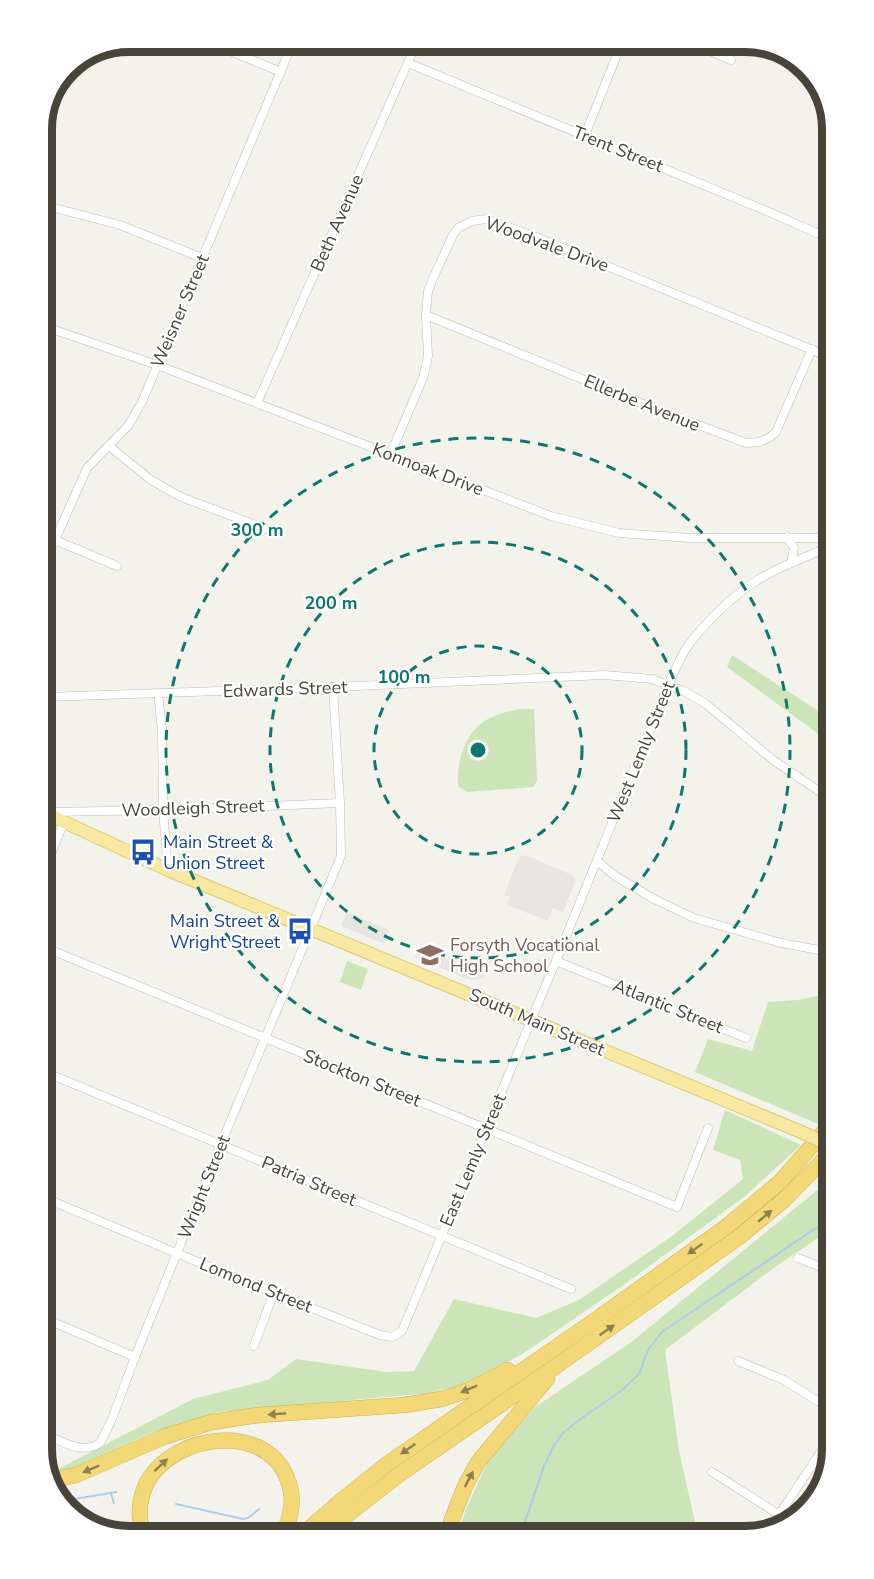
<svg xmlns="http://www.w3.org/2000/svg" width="874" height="1579" font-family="'Nunito Sans',sans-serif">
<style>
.green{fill:#cbe5b8}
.parking{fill:#e7e5e2}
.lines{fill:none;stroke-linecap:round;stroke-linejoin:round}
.stream{stroke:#adcbec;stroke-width:2}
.minor-casing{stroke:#bfbbae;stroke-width:9}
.primary-casing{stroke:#dbc872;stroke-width:14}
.motorway-casing{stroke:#d2af48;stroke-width:16}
.minor{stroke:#fff;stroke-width:8}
.primary{stroke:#f7e8a2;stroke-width:12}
.motorway{stroke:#f3d878;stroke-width:15}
.primary-bridge-casing{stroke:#dbc872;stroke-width:14;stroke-linecap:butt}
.primary-bridge{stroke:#f7e8a2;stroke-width:12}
.oneway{fill:#8c7f52}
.ring{fill:none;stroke:#0f766e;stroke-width:3;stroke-dasharray:10 8}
.labels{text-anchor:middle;stroke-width:4.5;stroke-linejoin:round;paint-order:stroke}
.street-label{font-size:18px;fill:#484439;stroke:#fff}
.transit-label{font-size:18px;fill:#164399;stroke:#fff;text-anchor:start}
.education-label{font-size:18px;fill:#785e54;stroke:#fff;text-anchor:start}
.rim{fill:none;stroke:#484439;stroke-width:8}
.centre{fill:#0f766e;stroke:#fff;stroke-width:3}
.ring-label{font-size:18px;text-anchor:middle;font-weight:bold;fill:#0f766e;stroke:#fff;stroke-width:4.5;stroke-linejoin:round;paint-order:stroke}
</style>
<rect width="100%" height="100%" fill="#f4f3eb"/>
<g class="green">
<polygon points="732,655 828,717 828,741 727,667"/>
<path d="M520,709H534L537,781L533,787L467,792L458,786C457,759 465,729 492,717C500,713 510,711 520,709Z"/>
<polygon points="347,961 368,969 361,990 340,982"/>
<polygon points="830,993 830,1107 818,1124 695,1072 708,1039 752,1051 768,1002 798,1000"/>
<polygon points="725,1110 801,1145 744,1197 622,1286 524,1353 472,1382 430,1393 218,1412 151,1433 64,1472 58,1469 193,1399 268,1380 296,1359 386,1372 414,1371 454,1299 536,1318 579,1300 672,1236 743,1179 740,1160 713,1150"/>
<polygon points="831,1179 831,1229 775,1267 665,1350 679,1451 697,1531 458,1533 466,1509 488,1461 535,1407 630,1343"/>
</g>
<g class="parking">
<polygon points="526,855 572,875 576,880 563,912 553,908 548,921 507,905 510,897 504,895 519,857"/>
<polygon points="347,912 389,930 384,944 341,926"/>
<polygon points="426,950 485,974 483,978 472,981 415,957 416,954"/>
</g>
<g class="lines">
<g class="stream">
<polyline points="111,1494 114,1503"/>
<polyline points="69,1500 116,1492"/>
<polyline points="176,1504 243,1519 248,1518 259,1509"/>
<polyline points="521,1533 544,1466 554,1445 563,1433 579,1420 621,1391 639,1374 648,1350 662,1332 831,1218"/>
</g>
<g class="minor-casing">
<g id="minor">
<polyline points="208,42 281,72"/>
<polyline points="689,42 731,60"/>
<polyline points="408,63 769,212 826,237"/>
<polyline points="585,135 622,42"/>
<polyline points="43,205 120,225 202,258"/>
<polyline points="426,315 643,404 746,443 759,442 769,438 776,432 812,349"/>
<polyline points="43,326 157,365 551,516 619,533 690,538 827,538"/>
<polyline points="257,403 417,42"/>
<polyline points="109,446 151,480 181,497 269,530"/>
<polyline points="390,455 423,378 428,356 426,315 428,291 434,276 453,235 458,228 472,221 486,219 492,221 536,237 827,356"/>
<polyline points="787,537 794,548 791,563"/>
<polyline points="55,540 117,566"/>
<polyline points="44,565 87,468 128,426 142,402 293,42"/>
<polyline points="158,694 162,729 163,810 168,870"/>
<polyline points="45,697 333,687 604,675 652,679 684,691 706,704 773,760 829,798"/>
<polyline points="50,812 163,810 340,803"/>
<polyline points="597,861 615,876 654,899 694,918 781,943 830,952"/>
<polyline points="46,866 64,822"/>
<polyline points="46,948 677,1207 708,1128"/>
<polyline points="556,961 746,1038"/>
<polyline points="47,1073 571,1289"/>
<path d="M47,1199L241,1280L380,1335L392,1337L402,1331L565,939L668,685C673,674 678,663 684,652C699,628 732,596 756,581C778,567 803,558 827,548"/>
<polyline points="798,1258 831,1271"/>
<polyline points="48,1320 135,1357"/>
<polyline points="254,1346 274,1292"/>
<polyline points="738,1361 784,1380 832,1410"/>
<path d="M49,1436C65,1443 83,1454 100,1443L112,1419L135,1357L221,1144L341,856L340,803L333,687"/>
<polyline points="712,1472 789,1521"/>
<polyline points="769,1530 832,1435"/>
</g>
</g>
<g class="primary-casing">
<polyline id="primary" points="46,812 64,822 168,870 799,1131"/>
</g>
<g class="motorway-casing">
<g id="motorway">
<polyline points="49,1481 76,1475 166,1436 212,1422 259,1415 404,1405 442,1399 469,1390 508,1370"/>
<polyline points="448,1534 452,1519 465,1486 478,1462 547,1379"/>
<polyline points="302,1535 342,1500 390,1462 594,1321 726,1227 780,1182 830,1125"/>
<polyline points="324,1535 348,1514 400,1474 559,1364 739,1237 785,1199 831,1152"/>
<path d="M146,1537C139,1524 138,1510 142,1496C156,1437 263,1416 287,1478C295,1497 292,1517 282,1535"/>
</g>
</g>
<use href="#minor" class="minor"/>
<use href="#primary" class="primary"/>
<use href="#motorway" class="motorway"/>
<g class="primary-bridge-casing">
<polyline id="primary-bridge" points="799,1131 830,1145"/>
</g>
<use href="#primary-bridge" class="primary-bridge"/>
</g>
<defs><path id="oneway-solid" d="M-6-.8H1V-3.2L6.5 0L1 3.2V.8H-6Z" transform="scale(1.5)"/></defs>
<g class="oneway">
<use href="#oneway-solid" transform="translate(765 1216) rotate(-40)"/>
<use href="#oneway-solid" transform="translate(695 1249) rotate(145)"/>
<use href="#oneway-solid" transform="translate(607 1330) rotate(-35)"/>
<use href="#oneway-solid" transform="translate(469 1389) rotate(157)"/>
<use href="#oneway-solid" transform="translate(277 1414) rotate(176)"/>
<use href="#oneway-solid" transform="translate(408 1449) rotate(145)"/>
<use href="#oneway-solid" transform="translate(161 1465) rotate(-43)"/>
<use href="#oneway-solid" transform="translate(91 1469) rotate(157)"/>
<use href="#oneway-solid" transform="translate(469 1479) rotate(-62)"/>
</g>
<g class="ring">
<circle cx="478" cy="750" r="104"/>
<circle cx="478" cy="750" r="208"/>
<circle cx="478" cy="750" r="312"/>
</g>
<defs>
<g id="bus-bare" transform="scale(2.07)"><path d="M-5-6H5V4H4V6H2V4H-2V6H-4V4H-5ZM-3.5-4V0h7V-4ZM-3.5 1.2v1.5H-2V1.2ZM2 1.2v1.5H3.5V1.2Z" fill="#1a4fb4" stroke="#fff" stroke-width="2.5" paint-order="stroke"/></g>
<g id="school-bare" transform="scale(2.07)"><path d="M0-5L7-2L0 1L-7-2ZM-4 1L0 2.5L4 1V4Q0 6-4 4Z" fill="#8d6e63" stroke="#fff" stroke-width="2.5" paint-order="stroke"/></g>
</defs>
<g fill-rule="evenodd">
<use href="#bus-bare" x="143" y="852"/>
<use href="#bus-bare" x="300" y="931"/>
<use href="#school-bare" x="430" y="955"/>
</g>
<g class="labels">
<g class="street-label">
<text transform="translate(618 149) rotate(22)" y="6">Trent Street</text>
<text transform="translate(337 223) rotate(-66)" y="6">Beth Avenue</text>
<text transform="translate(547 244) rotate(20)" y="6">Woodvale Drive</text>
<text transform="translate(180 311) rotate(-67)" y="6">Weisner Street</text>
<text transform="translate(642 403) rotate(22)" y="6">Ellerbe Avenue</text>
<text transform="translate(428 469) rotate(21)" y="6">Konnoak Drive</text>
<text transform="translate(285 689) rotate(-2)" y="6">Edwards Street</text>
<text transform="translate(641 752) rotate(-68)" y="6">West Lemly Street</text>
<text transform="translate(193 808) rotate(-2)" y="6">Woodleigh Street</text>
<text transform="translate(668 1006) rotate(22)" y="6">Atlantic Street</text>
<text transform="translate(537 1022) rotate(23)" y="6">South Main Street</text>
<text transform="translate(362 1078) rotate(22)" y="6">Stockton Street</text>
<text transform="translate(473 1160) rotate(-67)" y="6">East Lemly Street</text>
<text transform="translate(309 1181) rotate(23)" y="6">Patria Street</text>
<text transform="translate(204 1187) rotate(-68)" y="6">Wright Street</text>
<text transform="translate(256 1285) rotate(22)" y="6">Lomond Street</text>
</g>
<g class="transit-label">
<text x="163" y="848">Main Street &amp;<tspan x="163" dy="21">Union Street</tspan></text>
<text x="280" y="927" text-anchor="end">Main Street &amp;<tspan x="280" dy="21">Wright Street</tspan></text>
</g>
<g class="education-label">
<text x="450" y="951">Forsyth Vocational<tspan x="450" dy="21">High School</tspan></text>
</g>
</g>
<path d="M0 0H874V1579H0ZM129 52H745A77 77 0 0 1 822 129V1449A77 77 0 0 1 745 1526H129A77 77 0 0 1 52 1449V129A77 77 0 0 1 129 52Z" fill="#fff" fill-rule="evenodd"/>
<path class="rim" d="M129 52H745A77 77 0 0 1 822 129V1449A77 77 0 0 1 745 1526H129A77 77 0 0 1 52 1449V129A77 77 0 0 1 129 52Z"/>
<circle cx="478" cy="750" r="9" class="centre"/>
<g class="ring-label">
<text x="257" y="536">300 m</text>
<text x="331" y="609">200 m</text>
<text x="404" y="683">100 m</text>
</g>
</svg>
